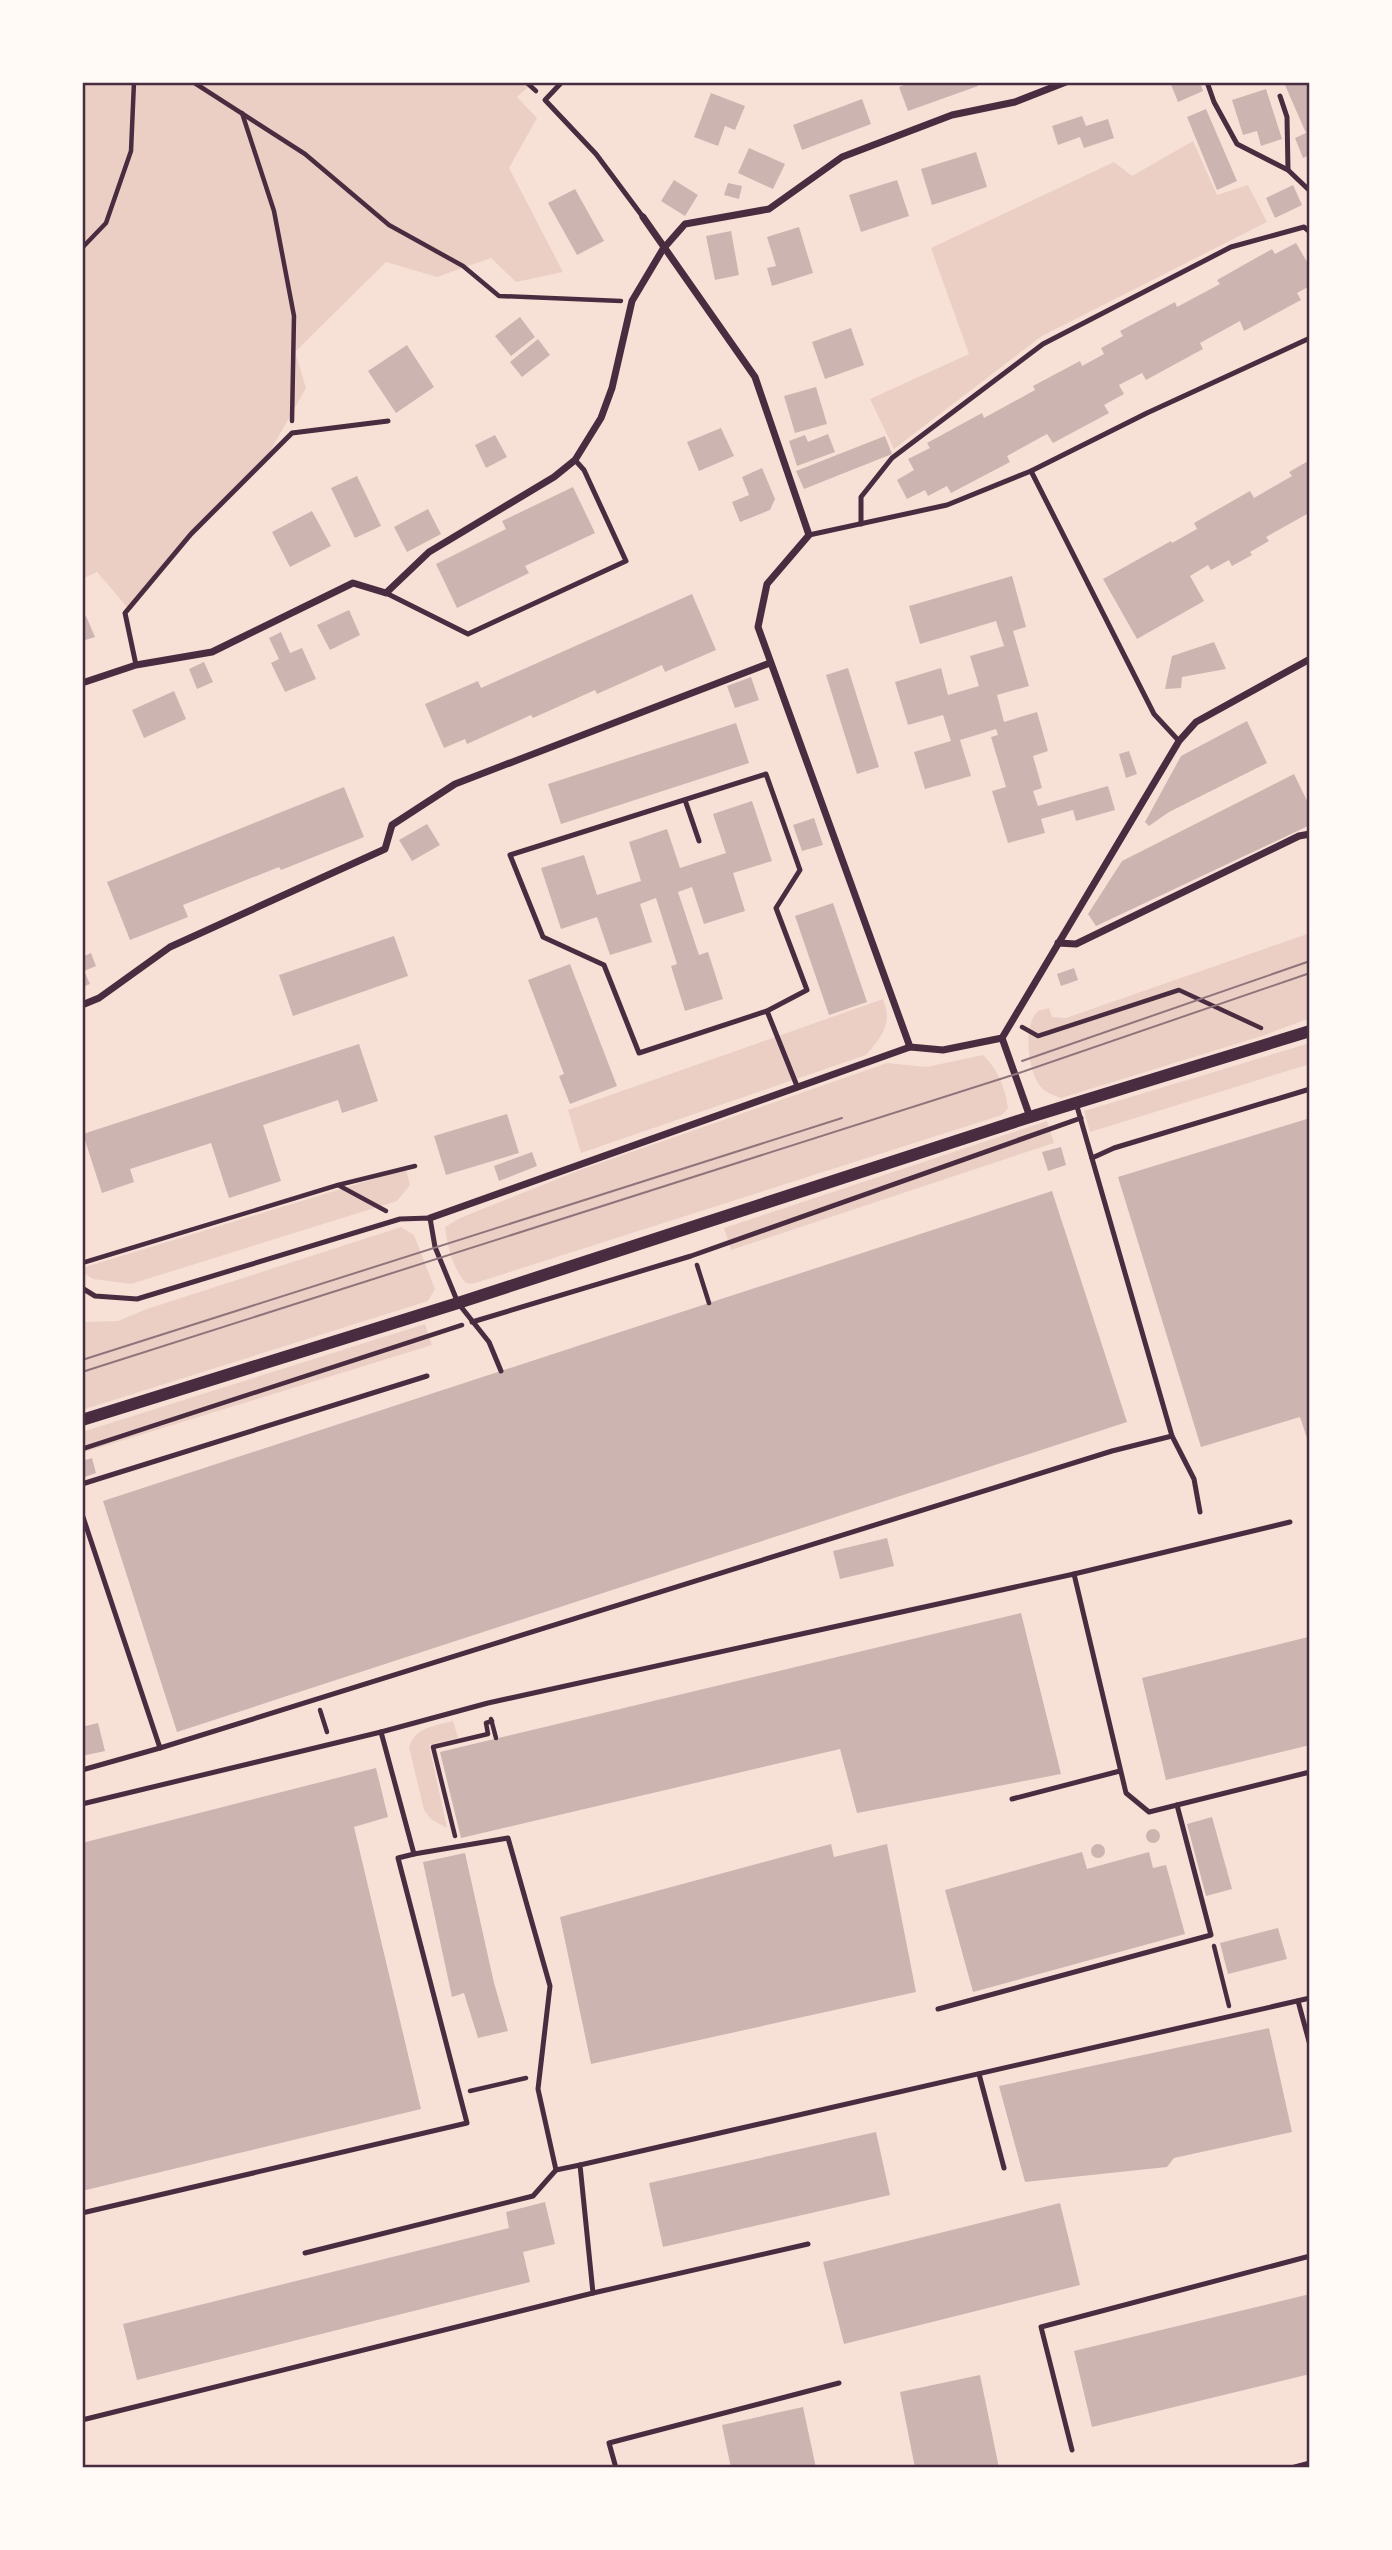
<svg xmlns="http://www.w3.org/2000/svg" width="1392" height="2550" font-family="'Roboto Condensed',sans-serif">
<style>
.green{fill:#ebcfc5}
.building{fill:#ccb4b1}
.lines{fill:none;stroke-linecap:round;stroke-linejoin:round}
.path{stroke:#4a2c40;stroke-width:4.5}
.service{stroke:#4a2c40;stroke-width:5}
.minor{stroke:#4a2c40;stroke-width:7}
.tertiary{stroke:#4a2c40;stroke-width:12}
.tram{stroke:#8f747c;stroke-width:2}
.neatline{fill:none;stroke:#4a2c40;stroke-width:2.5}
</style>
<rect width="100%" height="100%" fill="#f7e1d7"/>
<g class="green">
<polygon points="82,82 534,82 517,97 537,118 509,168 563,272 516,282 491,258 437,277 386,262 295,352 306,388 264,462 201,523 128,608 97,572 82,579"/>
<polygon points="1193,141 1217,195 1248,185 1267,222 1042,336 894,449 870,399 969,354 931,248 1114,162 1132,176"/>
<path d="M1310,933V1018L1265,1035L1061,1098C1053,1095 1046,1093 1041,1087C1028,1073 1022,1025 1038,1011C1040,1010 1046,1009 1049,1008L1052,1017L1066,1018Z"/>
<path d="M883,999C893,1024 882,1036 866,1055L581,1153L568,1110Z"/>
<polygon points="1310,1043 1310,1064 1090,1132 1084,1111"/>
<path d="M983,1055C998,1069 1005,1088 1008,1108L1002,1115L472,1284L466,1283C453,1269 447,1246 445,1227L460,1218L580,1170L887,1063L926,1067Z"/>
<polygon points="1047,1121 1054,1143 731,1250 724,1228"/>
<polygon points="406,1169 410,1185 397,1201 131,1284 93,1279 82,1272 82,1268"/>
<polygon points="401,1227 414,1235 435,1289 428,1301 82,1410 82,1322 118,1321 147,1309"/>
<polygon points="425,1324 432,1345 82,1453 82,1432"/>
<path d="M453,1721L458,1738L429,1745L447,1828L431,1819L424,1810L409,1747C416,1727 434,1726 453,1721Z"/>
</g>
<g class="building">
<polygon points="912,82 977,82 978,86 908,111 899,87"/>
<polygon points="1170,82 1200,82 1203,91 1178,102"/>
<polygon points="1292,82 1306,82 1310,90 1310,155 1303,158 1295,138 1306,133 1285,85"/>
<polygon points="1266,89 1282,139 1261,146 1257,131 1243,135 1232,100"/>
<polygon points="711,93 745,106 735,130 725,126 718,146 694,137"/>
<polygon points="862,99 871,124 802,150 793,125"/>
<polygon points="1206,109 1237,181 1217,190 1187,117"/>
<polygon points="1082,116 1086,126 1108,119 1114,138 1084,148 1080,137 1058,145 1052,126"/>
<polygon points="749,148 785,164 773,189 738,173"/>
<polygon points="976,152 987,187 932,205 921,169"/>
<polygon points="674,180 698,195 685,216 661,201"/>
<polygon points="897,180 909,216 861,232 849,195"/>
<polygon points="728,183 742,186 739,199 724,195"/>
<polygon points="1293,185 1302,205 1275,218 1266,198"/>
<polygon points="575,189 604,241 577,255 548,203"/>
<polygon points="799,227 813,273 772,286 767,268 776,266 767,237"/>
<polygon points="731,231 739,275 715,280 706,236"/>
<polygon points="1296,243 1310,267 1310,286 1297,293 1301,300 1244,331 1240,321 1200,343 1203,349 1146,380 1142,373 1119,385 1124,394 1104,405 1109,413 1053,443 1047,434 1007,456 1010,462 951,493 947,486 928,496 925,490 907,499 897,480 914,470 908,459 930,448 927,443 982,413 984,418 1035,390 1033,386 1080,361 1082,366 1104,354 1101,348 1123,336 1120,331 1175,302 1177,307 1220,284 1217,280 1272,249 1275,254"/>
<polygon points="520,317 535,337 511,356 495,336"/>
<polygon points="851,328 864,365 825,379 812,342"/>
<polygon points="538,339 550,355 522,377 510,362"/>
<polygon points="407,345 434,387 396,413 368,371"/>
<polygon points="816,387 827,424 795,433 784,396"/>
<polygon points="721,428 734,456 699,471 687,442"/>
<polygon points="828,434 835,452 797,466 789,441 805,435 808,442"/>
<polygon points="495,435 507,457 486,468 475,445"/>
<polygon points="885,436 892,454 804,489 796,471"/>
<polygon points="1310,460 1310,520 1307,514 1266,537 1269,541 1250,552 1252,555 1232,566 1229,560 1211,570 1208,565 1190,576 1204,601 1137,639 1103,579 1171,541 1172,543 1197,529 1194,523 1250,491 1254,498 1292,476 1289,472"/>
<polygon points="762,468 775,499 770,510 740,522 732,502 749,495 742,477"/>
<polygon points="357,476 381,526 355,538 331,488"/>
<polygon points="573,487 595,533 525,566 529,573 457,608 436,564 506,529 502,521"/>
<polygon points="428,509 441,534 407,552 394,527"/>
<polygon points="312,511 331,546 290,567 272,532"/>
<polygon points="1012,576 1026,627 1013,631 1029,686 997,695 1004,722 1037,712 1048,751 1033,756 1042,788 1033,791 1038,806 1108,786 1115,810 1076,821 1073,810 1041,819 1045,833 1008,843 992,791 1006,787 991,737 998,735 996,729 960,740 971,776 925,789 914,752 951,741 943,715 908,725 895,682 941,668 948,695 979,686 970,656 1004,646 996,621 920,644 909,606"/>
<polygon points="692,594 716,650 665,672 662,665 597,694 595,690 533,718 531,715 467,744 465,739 444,748 425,704 478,681 481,688"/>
<polygon points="349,610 360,635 330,650 317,625"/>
<polygon points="86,616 95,637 82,641 82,618"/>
<polygon points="281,632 290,653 302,648 316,679 285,692 271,663 279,659 269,638"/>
<polygon points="1214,642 1226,669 1182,677 1181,688 1165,689 1172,656"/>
<polygon points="204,662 213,682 197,689 189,669"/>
<polygon points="848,668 879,767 857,774 826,675"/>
<polygon points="751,677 759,700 735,708 727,686"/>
<polygon points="174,691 186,719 144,738 132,710"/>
<polygon points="1247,721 1267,763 1169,812 1149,826 1145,822 1181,756"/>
<polygon points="736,723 749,763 561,824 548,784"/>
<polygon points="1129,751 1137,774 1126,778 1119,754"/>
<polygon points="1294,774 1310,807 1310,825 1096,926 1088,914 1122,861"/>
<polygon points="344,787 364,837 281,870 279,867 183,905 188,917 130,940 107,882"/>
<polygon points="752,801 772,861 733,873 745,911 704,924 692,887 678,892 699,955 708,952 723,999 685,1011 671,966 677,964 656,898 640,904 652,942 610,955 597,917 561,929 541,868 584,855 597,895 641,881 629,842 667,829 680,868 726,853 713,814"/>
<polygon points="814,818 823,845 802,851 793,825"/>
<polygon points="427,824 440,845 412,861 399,840"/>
<polygon points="833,903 867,1002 829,1015 795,916"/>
<polygon points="394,936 408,976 293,1016 279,975"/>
<polygon points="91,953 96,966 84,971 90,984 82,987 82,957"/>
<polygon points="570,964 617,1086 570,1104 559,1076 564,1074 528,980"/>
<polygon points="1074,968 1078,980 1061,986 1057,974"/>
<polygon points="359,1044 378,1101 342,1113 338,1100 263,1125 281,1181 229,1198 211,1143 130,1169 134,1182 102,1193 83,1134"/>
<polygon points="507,1114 519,1153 446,1175 434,1136"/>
<polygon points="1310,1118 1310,1447 1300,1417 1201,1447 1118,1177"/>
<polygon points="1061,1147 1066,1165 1048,1171 1042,1152"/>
<polygon points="532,1152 537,1166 499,1181 494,1166"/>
<polygon points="1052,1191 1127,1422 177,1732 103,1501"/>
<polygon points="92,1458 96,1473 82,1478 82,1461"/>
<polygon points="887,1538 894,1566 840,1579 833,1551"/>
<polygon points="1021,1613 1061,1774 857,1813 840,1749 461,1838 440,1752"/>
<polygon points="1308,1637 1310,1745 1166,1780 1142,1678"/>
<polygon points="98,1723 105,1751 82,1756 82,1727"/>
<polygon points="376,1768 388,1817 354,1827 421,2109 82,2191 82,1843"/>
<polygon points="1212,1817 1232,1889 1206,1896 1187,1824"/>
<circle cx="1153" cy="1836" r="7"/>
<circle cx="1098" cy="1851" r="7"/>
<polygon points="831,1844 834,1857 887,1844 916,1992 591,2064 560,1917"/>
<polygon points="1082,1852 1087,1869 1149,1852 1153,1868 1166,1865 1185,1934 973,1992 945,1890"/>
<polygon points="465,1853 494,1983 508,2031 478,2038 464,1993 452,1997 423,1862"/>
<polygon points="1278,1928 1287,1959 1228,1974 1220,1943"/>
<polygon points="1269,2028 1292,2132 1174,2158 1167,2167 1025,2182 999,2086"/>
<polygon points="876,2132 890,2195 663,2247 649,2183"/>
<polygon points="545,2202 555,2244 523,2252 530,2282 137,2380 123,2324 509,2228 506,2212"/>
<polygon points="1060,2203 1080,2285 844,2344 823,2262"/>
<polygon points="1310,2294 1310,2374 1092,2427 1074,2351"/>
<polygon points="980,2375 999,2468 915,2468 900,2392"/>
<polygon points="803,2407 816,2468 731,2468 722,2425"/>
</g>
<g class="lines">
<g class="path">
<polyline points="193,82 305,154 389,225 463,266 499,296 621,301"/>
<polyline points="526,82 536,91"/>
<polyline points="242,113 274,211 294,316 292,421"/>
<polyline points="82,248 106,223 131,151 134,82"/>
<polyline points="1022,1027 1038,1036 1179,990 1261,1028"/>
<polyline points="338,1185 386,1211"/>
<polyline points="82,1263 338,1185 415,1166"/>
<polyline points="697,1265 709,1303"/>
<polyline points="82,1449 462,1325"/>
<polyline points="320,1710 327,1732"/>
<polyline points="491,1719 496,1738"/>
<polyline points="455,1836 433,1747 488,1734 486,1723 492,1721"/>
<polyline points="1214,1946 1229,2006"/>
<polyline points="470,2091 526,2078"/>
</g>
<g class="service">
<polyline points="562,82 545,100 596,154 643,217"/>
<polyline points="1207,82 1214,102 1237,144 1288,170 1310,191"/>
<polyline points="1280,96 1287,117 1288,170"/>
<polyline points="1031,471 1154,714 1179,741"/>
<polyline points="861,524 861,497 892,458 1043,344 1231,247 1304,227 1310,232"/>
<polyline points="809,535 947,505 1031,471 1147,413 1310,338"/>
<polyline points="386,593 468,634 626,561 584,470 575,460"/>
<polyline points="136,665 125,613 191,534 292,433 388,421"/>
<polyline points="685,800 699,841"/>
<polyline points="767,1011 807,990 776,908 800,870 766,774 510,855 543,937 604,965 639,1053 767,1011 797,1086"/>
<polyline points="1076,1103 1172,1436 1194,1479 1200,1512"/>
<polyline points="1092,1158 1114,1148 1310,1089"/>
<polyline points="82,1288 95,1296 137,1299 400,1219 430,1218 435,1247 458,1303 489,1342 501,1371"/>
<polyline points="472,1322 691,1256 1081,1118"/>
<polyline points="82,1484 427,1376"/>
<polyline points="82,1514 160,1748 1112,1451 1172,1436"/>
<polyline points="1074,1574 1290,1522"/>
<polyline points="82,1770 160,1748"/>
<polyline points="1012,1799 1120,1771"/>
<polyline points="82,1804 381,1732"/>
<polyline points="414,1854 508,1838 550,1986 538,2089 556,2170 580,2165"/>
<polyline points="1298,2001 1310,2045"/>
<polyline points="938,2009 1211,1935 1177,1805"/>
<polyline points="979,2074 1004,2168"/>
<polyline points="82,2213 467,2123 398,1858 414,1854 381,1732 488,1703 1074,1574 1126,1793 1149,1812 1310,1772"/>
<polyline points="305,2253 533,2196 556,2170"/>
<polyline points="593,2293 808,2244"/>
<polyline points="82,2420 593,2293 580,2165 1310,1998"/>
<polyline points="1072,2450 1041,2327 1310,2256"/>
<polyline points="616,2468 609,2443 839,2383"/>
<polyline points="1291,2468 1310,2463"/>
</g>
<g class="minor">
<polyline points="643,217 755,377 809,535 767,584 758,627 910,1047 943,1050 1002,1038 1179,741 1196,722 1310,659"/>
<polyline points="82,683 136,665 212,652 353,583 386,593 429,552 554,477 575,460 601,418 612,388 632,301 663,249 685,224 769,209 842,157 952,115 1015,102 1066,82"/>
<polyline points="1058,943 1076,944 1299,836 1310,834"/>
<polyline points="82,1005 99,998 170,947 385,849 392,825 455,784 770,663"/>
<polyline points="1002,1038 1030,1117"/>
<polyline points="430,1218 910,1047"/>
</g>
<polyline class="tertiary" points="82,1420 458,1303 1030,1117 1310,1031"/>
<g class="tram">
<polyline points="1022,1061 1310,961"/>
<polyline points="82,1360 842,1118"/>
<polyline points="82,1372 1016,1074 1310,973"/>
</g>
</g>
<rect width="1392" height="2550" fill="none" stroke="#fffaf5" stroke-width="168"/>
<rect x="84" y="84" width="1224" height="2382" class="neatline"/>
</svg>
